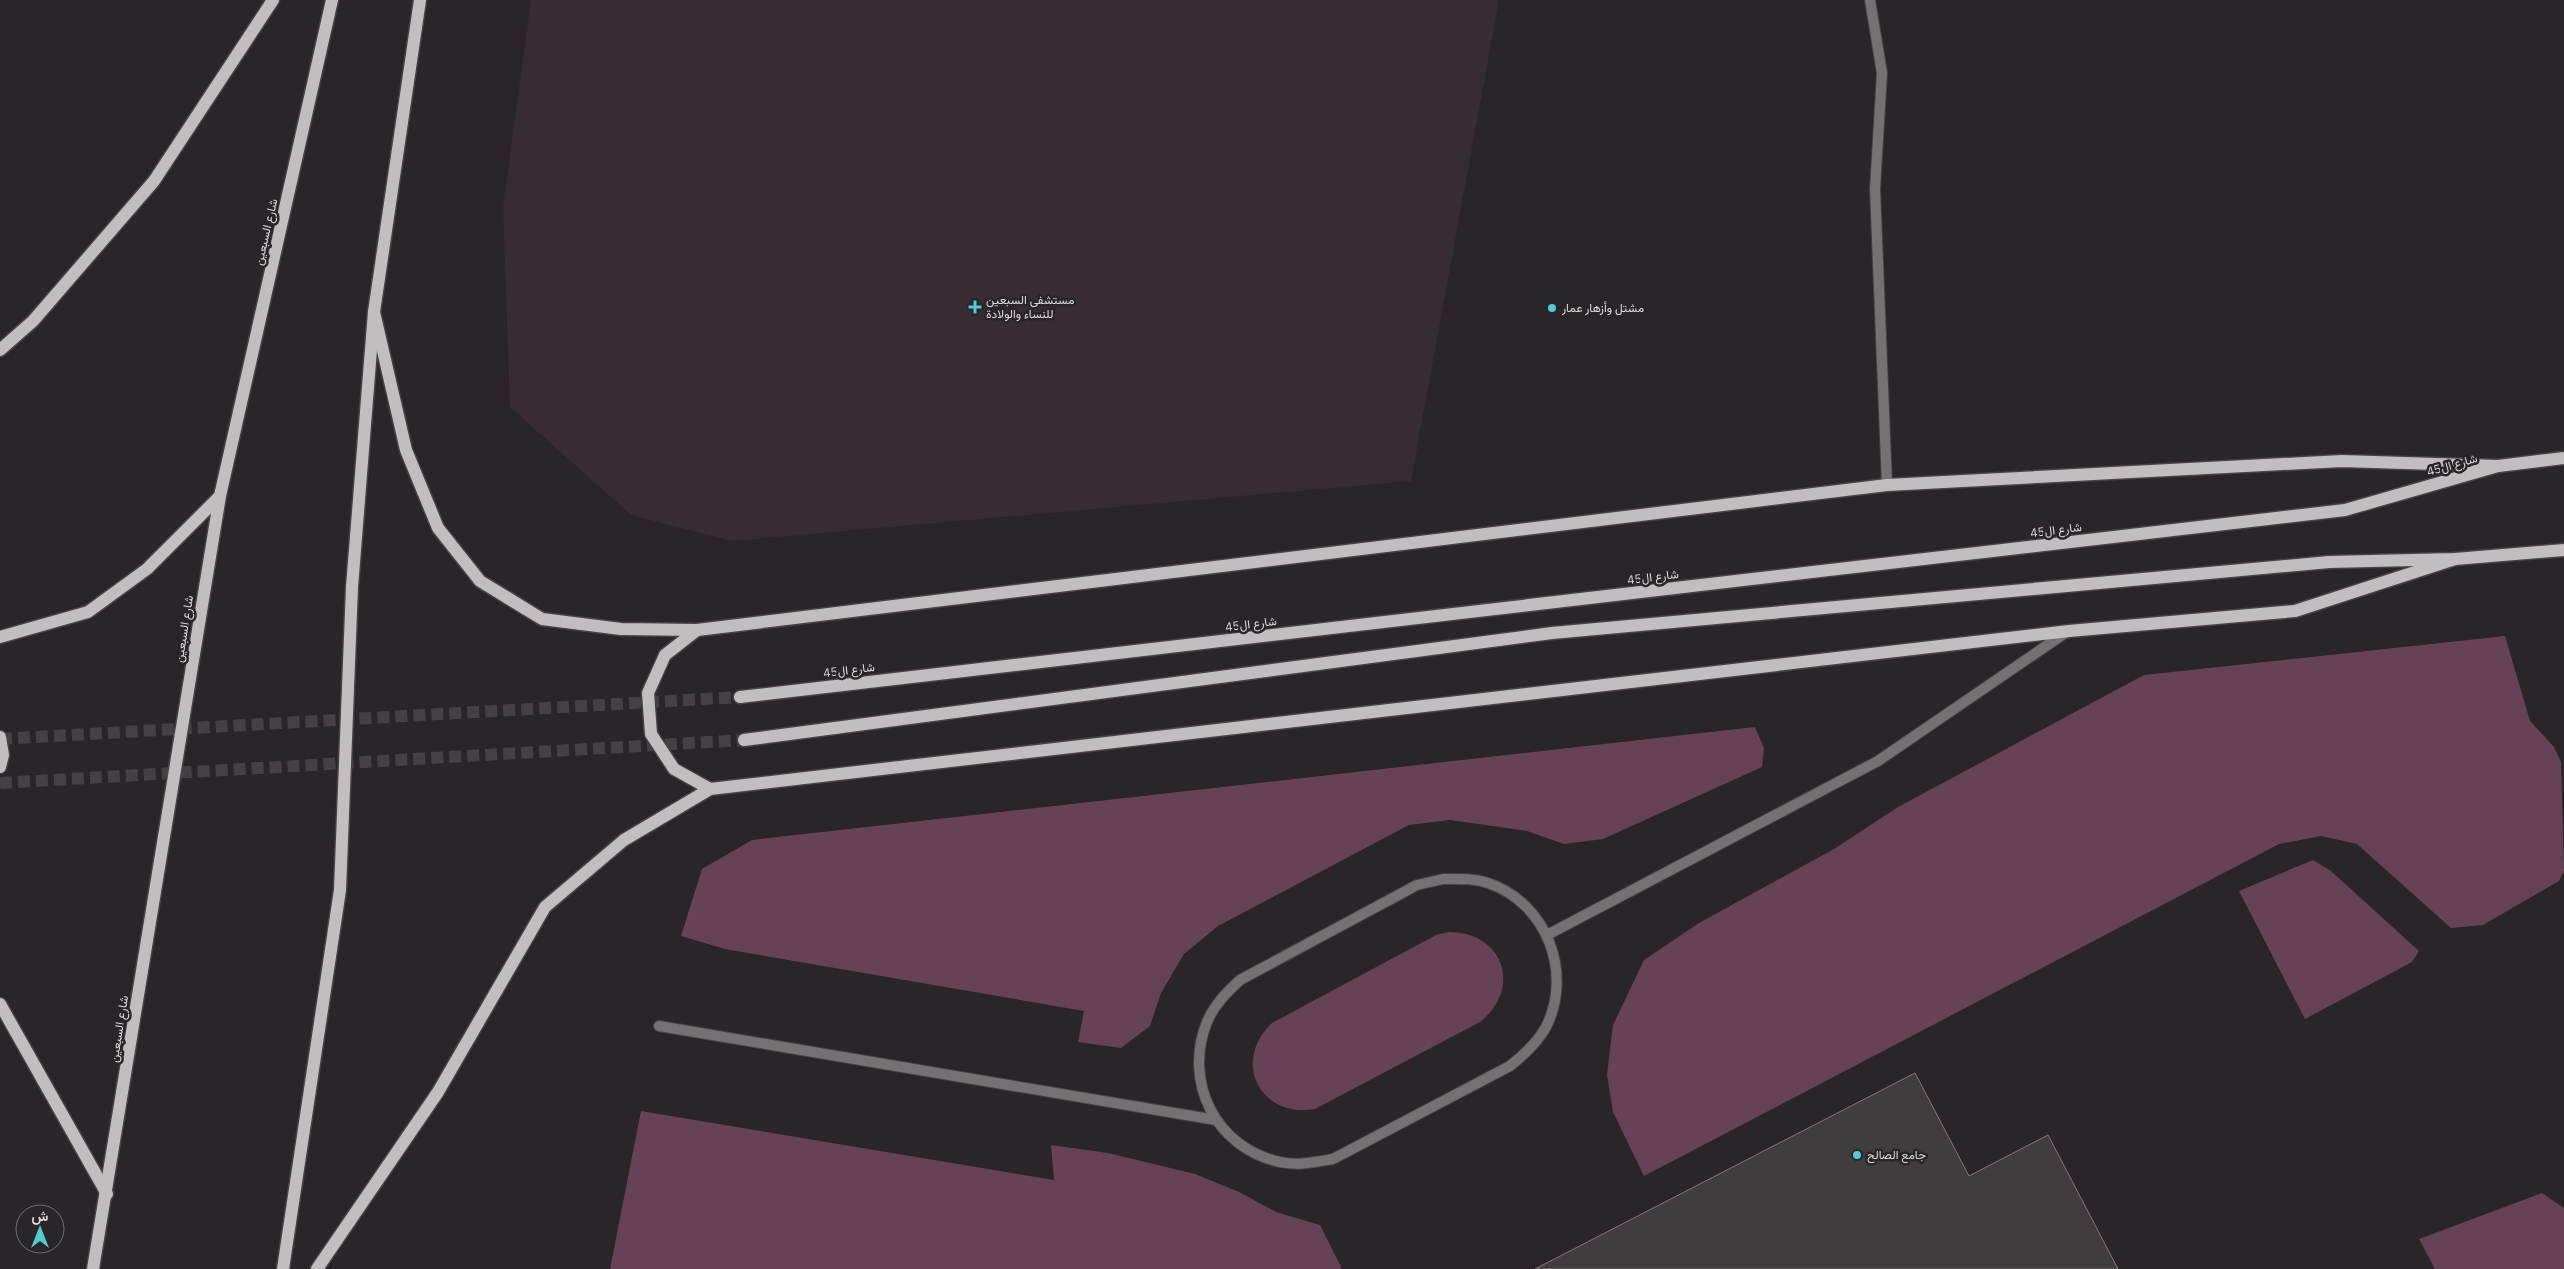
<svg xmlns="http://www.w3.org/2000/svg" width="2564" height="1269" font-family="'IBM Plex Sans',Vazirmatn,sans-serif">
<style>
.built{fill:#372c32}
.green{fill:#654355}
.building{fill:#413c3e;stroke:#807a7d}
.lines{fill:none;stroke-linecap:round;stroke-linejoin:round}
.primary-tunnel{stroke:#454043;stroke-width:12;stroke-dasharray:12 6;stroke-linecap:butt}
.lane-casing{stroke:#474245;stroke-width:12}
.street-casing{stroke:#474245;stroke-width:12}
.primary-casing{stroke:#474245;stroke-width:15}
.lane{stroke:#747173;stroke-width:10}
.street{stroke:#747173;stroke-width:10}
.primary{stroke:#c2bdbf;stroke-width:12}
.poi-dot{fill:#52cdce;stroke:#2a2528;stroke-width:2}
.labels{text-anchor:middle;stroke-width:5;stroke-linejoin:round;paint-order:stroke}
.street-label{font-size:12px;fill:#dfdcde;stroke:#2a2528}
.poi-label{font-size:12px;fill:#dfdcde;stroke:#2a2528;text-anchor:start}
</style>
<rect width="100%" height="100%" fill="#2a2528"/>
<polygon class="built" points="531,0 1499,0 1411,481 732,541 631,515 510,407 503,207"/>
<g class="green">
<polygon points="2505,636 2530,721 2554,747 2561,762 2564,871 2559,881 2483,925 2451,928 2357,844 2321,836 2279,844 1644,1176 1613,1112 1607,1075 1613,1025 1644,960 1699,923 1834,849 1898,807 2144,675"/>
<polygon points="1755,727 1764,748 1762,767 1603,839 1564,844 1527,831 1450,820 1409,825 1218,926 1184,954 1161,993 1150,1026 1121,1048 1078,1042 1084,1011 725,949 681,936 702,869 752,840"/>
<polygon points="2313,860 2331,871 2419,951 2412,962 2305,1019 2239,891"/>
<path d="M1449,932C1503,932 1523,988 1480,1022L1315,1109C1260,1118 1231,1062 1272,1023L1436,935Z"/>
<polygon points="641,1111 1054,1180 1051,1145 1108,1153 1195,1174 1239,1192 1276,1212 1320,1225 1342,1269 610,1269"/>
<polygon points="2542,1193 2564,1208 2564,1269 2435,1269 2419,1239"/>
</g>
<polygon class="building" points="1915,1073 1969,1176 2048,1135 2118,1269 1535,1269"/>
<g class="lines">
<g class="primary-tunnel">
<polyline points="0,739 740,697"/>
<polyline points="0,783 744,740"/>
</g>
<g class="lane-casing">
<g id="lane">
<path d="M1443,879C1458,879 1473,878 1488,883C1547,903 1573,973 1546,1027C1537,1043 1524,1055 1510,1066L1333,1159C1315,1162 1298,1166 1280,1162C1215,1148 1183,1081 1207,1022C1214,1005 1227,992 1240,980L1417,885Z"/>
<polyline points="1547,935 1878,761 2068,631"/>
<polyline points="659,1026 1216,1120"/>
</g>
</g>
<g class="street-casing">
<polyline id="street" points="1870,0 1882,73 1875,189 1887,485"/>
</g>
<g class="primary-casing">
<g id="primary">
<polyline points="374,312 406,450 438,528 480,581 542,619 621,629 697,630 1887,485 2342,461 2498,466"/>
<polyline points="0,350 33,321 154,181 273,0"/>
<polyline points="697,630 665,655 648,693 651,734 674,769 710,789"/>
<polyline points="0,637 88,612 147,569 220,496"/>
<polyline points="740,697 2345,510 2498,466 2564,458"/>
<polyline points="0,737 3,755 0,767"/>
<polyline points="744,740 1552,633 2329,562 2455,559 2564,550"/>
<polyline points="0,1004 107,1194"/>
<polyline points="93,1269 220,496 332,0"/>
<polyline points="283,1269 340,890 352,587 374,312 420,0"/>
<polyline points="317,1269 438,1092 545,907 624,840 710,789 2069,631 2295,611 2455,559"/>
</g>
</g>
<use href="#lane" class="lane"/>
<use href="#street" class="street"/>
<use href="#primary" class="primary"/>
</g>
<g class="poi-dot">
<path d="M972.5 299.5h5v5h5v5h-5v5h-5v-5h-5v-5h5z"/>
<circle cx="1552" cy="308" r="5"/>
<circle cx="1857" cy="1155" r="5"/>
</g>
<g class="labels">
<g class="street-label">
<text transform="translate(266 232) rotate(-77)" y="4">شارع السبعين</text>
<text transform="translate(2452 465) rotate(-16)" y="4">شارع ال45</text>
<text transform="translate(2056 530) rotate(-7)" y="4">شارع ال45</text>
<text transform="translate(1653 577) rotate(-7)" y="4">شارع ال45</text>
<text transform="translate(1251 624) rotate(-7)" y="4">شارع ال45</text>
<text transform="translate(184 629) rotate(-81)" y="4">شارع السبعين</text>
<text transform="translate(849 670) rotate(-7)" y="4">شارع ال45</text>
<text transform="translate(119 1029) rotate(-81)" y="4">شارع السبعين</text>
</g>
<g class="poi-label">
<text x="986" y="304">مستشفى السبعين<tspan x="986" dy="14">للنساء والولادة</tspan></text>
<text x="1562" y="312">مشتل وأزهار عمار</text>
<text x="1867" y="1159">جامع الصالح</text>
</g>
</g>
<g transform="translate(40 1229)"><circle r="24" fill="#2a2528" stroke="#726e71"/>
<path d="M0-4L9 19L0 12L-9 19Z" fill="#52cdce"/>
<text y="-8" font-size="14" font-weight="bold" text-anchor="middle" fill="#dfdcde">ش</text>
</g>
</svg>
